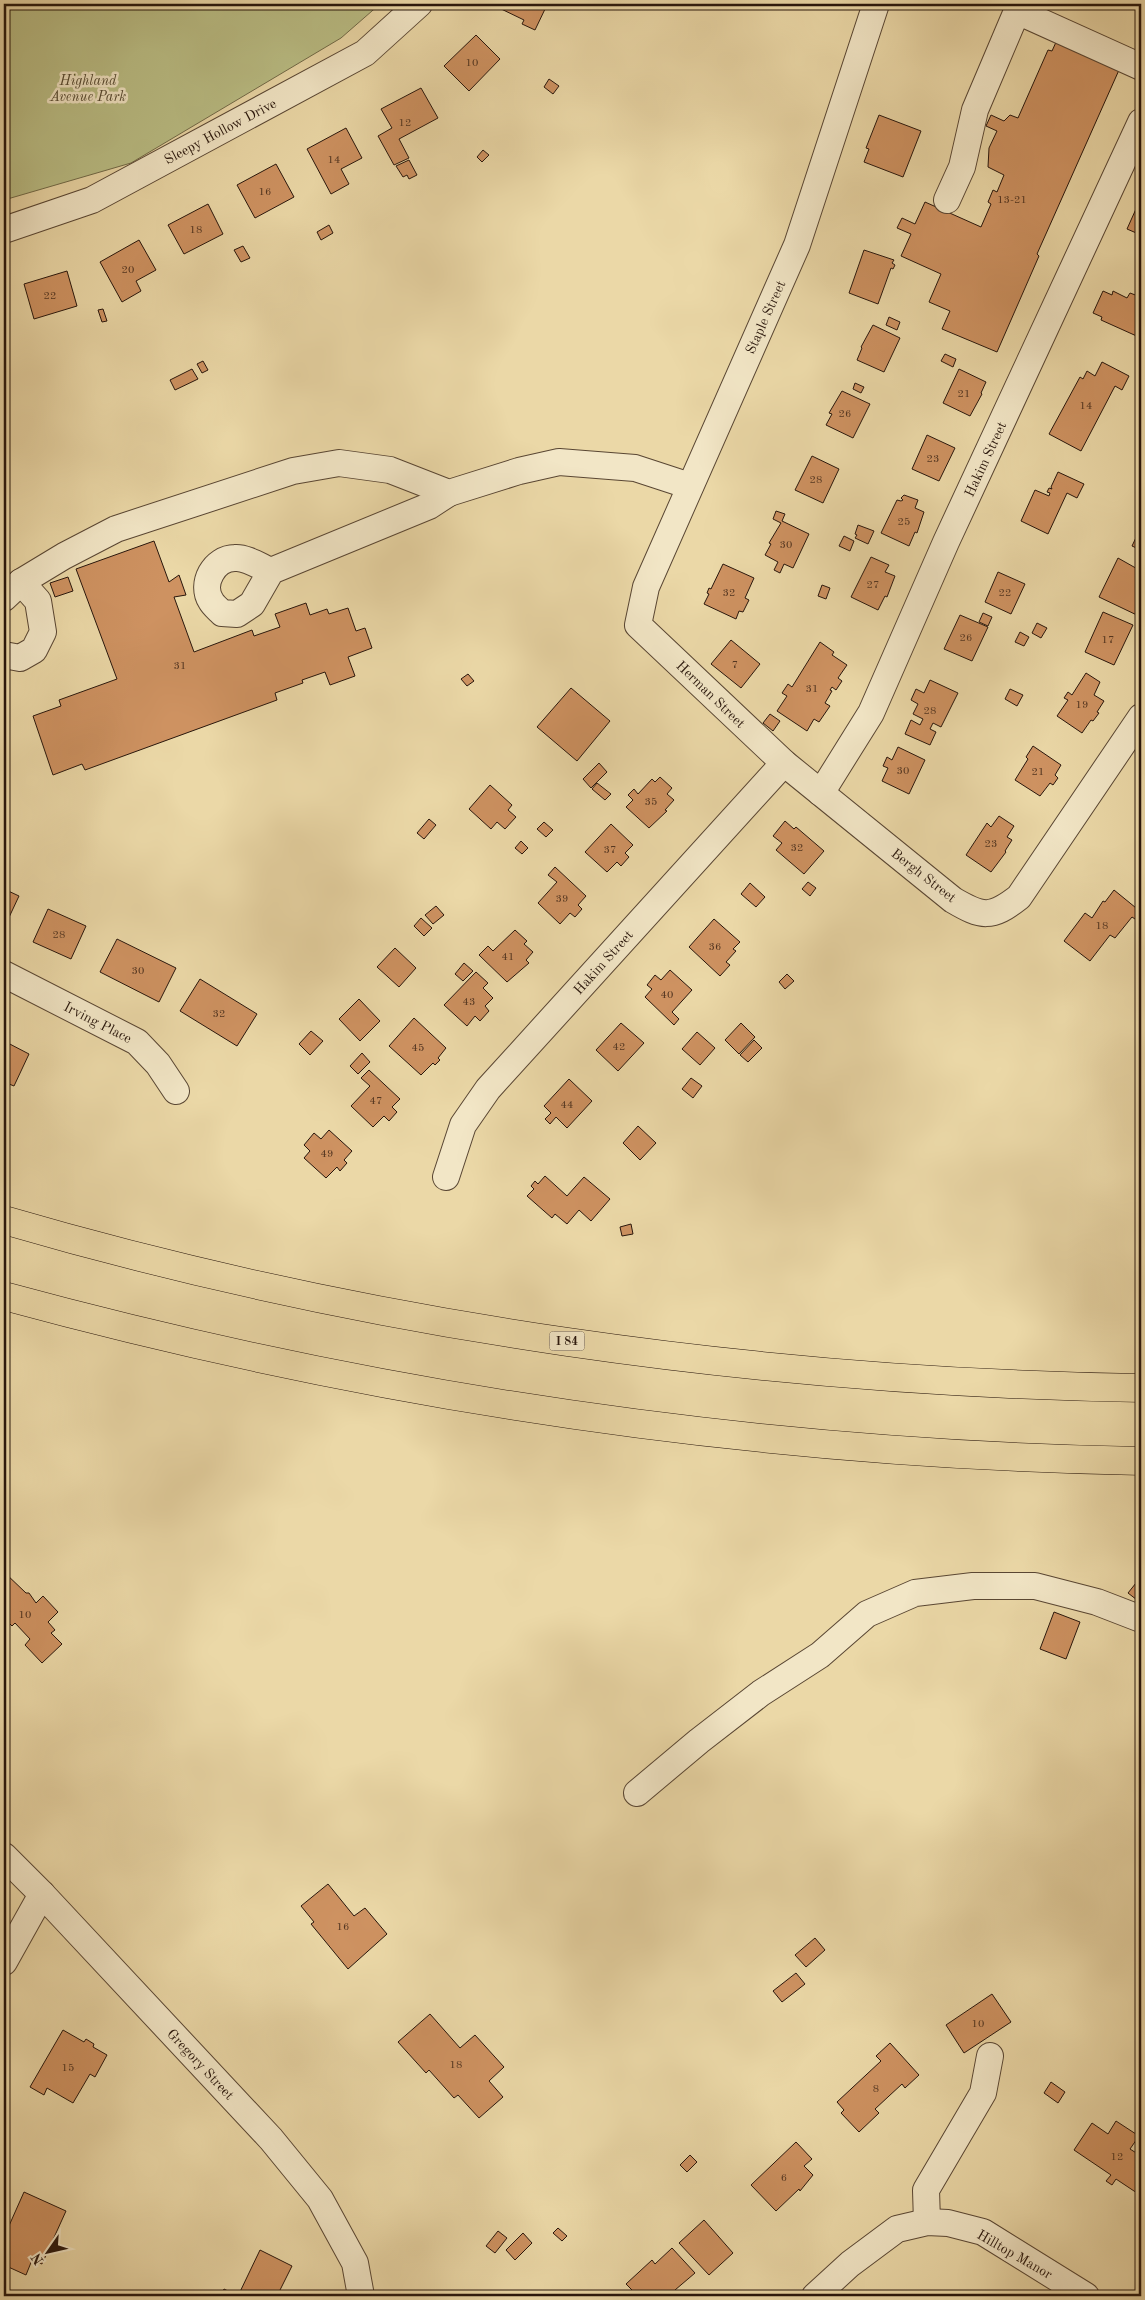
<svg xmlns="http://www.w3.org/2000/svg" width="1145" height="2300" font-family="'Old Standard TT',serif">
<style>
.green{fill:#babe85;stroke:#716a48}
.building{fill:#ce9261;stroke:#28160c}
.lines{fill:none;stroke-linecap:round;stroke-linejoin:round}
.minor-casing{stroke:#594633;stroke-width:28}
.highway-casing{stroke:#28160c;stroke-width:29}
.minor{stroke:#f2e6c6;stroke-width:26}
.highway{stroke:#ebd8a7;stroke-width:28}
.labels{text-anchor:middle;stroke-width:5;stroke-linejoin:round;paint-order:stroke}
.number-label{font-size:11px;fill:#523521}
.shield{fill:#f2e6c6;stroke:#655444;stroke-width:1}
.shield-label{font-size:12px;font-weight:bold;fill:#28160c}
.park-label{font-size:14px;font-style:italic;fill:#544830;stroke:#f2e6c6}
.street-label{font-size:14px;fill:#28160c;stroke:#f2e6c6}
</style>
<rect width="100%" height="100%" fill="#ebd8a7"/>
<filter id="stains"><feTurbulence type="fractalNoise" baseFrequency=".004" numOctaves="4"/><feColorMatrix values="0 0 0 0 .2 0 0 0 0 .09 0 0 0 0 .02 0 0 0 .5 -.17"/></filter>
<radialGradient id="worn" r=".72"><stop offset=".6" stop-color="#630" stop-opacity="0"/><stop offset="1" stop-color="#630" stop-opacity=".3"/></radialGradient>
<polygon class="green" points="4,4 380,4 341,38 131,163 4,200"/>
<g class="building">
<polygon points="496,4 538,4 546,7 535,30 522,24 524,20 495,6"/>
<polygon points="476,35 500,59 469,91 444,66"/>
<polygon points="1057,40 1119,70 1037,254 1039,256 997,352 942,329 950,311 929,302 941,274 901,256 911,234 897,228 902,218 915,224 925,202 981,227 991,204 988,202 993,190 997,192 1004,175 988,167 989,148 997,131 986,126 991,115 1004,121 1010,115 1018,118 1048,50 1052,51"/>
<polygon points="549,79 559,86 553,94 544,87"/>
<polygon points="421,88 438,118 399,139 409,158 394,165 378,136 392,128 381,109"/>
<polygon points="879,115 921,131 903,177 864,162 869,149 866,148"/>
<polygon points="346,128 362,158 341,169 349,184 331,194 307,149"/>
<polygon points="483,150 489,155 482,162 477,157"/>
<polygon points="409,160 417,175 409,179 407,175 403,177 396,166"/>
<polygon points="276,164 294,197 255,218 237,185"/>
<polygon points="1140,200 1141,200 1141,235 1127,229"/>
<polygon points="208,204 223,234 184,254 168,225"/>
<polygon points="329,225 333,233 321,240 317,232"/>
<polygon points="139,240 156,270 136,281 141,291 122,302 100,262"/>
<polygon points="243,246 250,258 241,262 234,250"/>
<polygon points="864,250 894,260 892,263 895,265 893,269 891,268 878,304 849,293"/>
<polygon points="67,271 77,306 34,319 24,284"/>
<polygon points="1103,291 1112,295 1113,291 1127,298 1130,293 1138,296 1136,302 1141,305 1141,338 1101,320 1102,317 1093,313"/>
<polygon points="103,309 107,321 102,322 98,310"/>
<polygon points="889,317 900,322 897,330 886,325"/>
<polygon points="873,325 900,338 884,372 857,360 862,348 861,347"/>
<polygon points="945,354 956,359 953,367 941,361"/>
<polygon points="203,361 208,370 202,373 197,364"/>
<polygon points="1102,362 1129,376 1122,390 1115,386 1081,451 1049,434 1080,377 1083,379 1087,371 1095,376"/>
<polygon points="192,369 198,379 175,390 170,380"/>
<polygon points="959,369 986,382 981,393 982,394 970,416 943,403"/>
<polygon points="855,383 864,387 861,393 853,389"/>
<polygon points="842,391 870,404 853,438 826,425 832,414 829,413"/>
<polygon points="927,435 955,448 939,481 912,469"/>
<polygon points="812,456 839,469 823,503 795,490"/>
<polygon points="1058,472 1084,484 1077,498 1067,493 1048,534 1021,521 1035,490 1049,496 1050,493 1047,492 1049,488 1052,489 1051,487"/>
<polygon points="904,495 918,500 915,508 924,512 917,533 915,532 909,546 881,533 897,500 901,501 903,500 901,498"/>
<polygon points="776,511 785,514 782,521 809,534 793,568 784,564 780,573 774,570 778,562 765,555 771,544 769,543 781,523 773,519"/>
<polygon points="858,525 874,531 868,544 855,538 857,535 855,534"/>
<polygon points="1141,527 1141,550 1132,546"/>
<polygon points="844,536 854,541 850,551 839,546"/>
<polygon points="154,541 169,582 179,575 186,595 174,597 194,652 252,630 254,636 280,627 275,614 306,603 310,615 327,609 329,614 348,608 356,631 365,628 372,648 348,657 355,676 330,685 325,672 302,680 303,683 275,693 277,700 85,770 82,764 53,775 33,716 61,706 59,700 117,679 76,569"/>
<polygon points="871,557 889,565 885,572 895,576 887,597 885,596 878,610 851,597"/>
<polygon points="1118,558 1141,571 1141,617 1099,597"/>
<polygon points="723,564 754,578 745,598 749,600 743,612 739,611 736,619 704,604 709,594 707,593 709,588 711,589"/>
<polygon points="998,572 1025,584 1011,614 985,602"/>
<polygon points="68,577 73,591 55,597 50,583"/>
<polygon points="822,585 830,588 826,599 818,596"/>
<polygon points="1103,612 1133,625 1114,665 1085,652"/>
<polygon points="983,613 992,617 988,626 979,622"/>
<polygon points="960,615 988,627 972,661 944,649"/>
<polygon points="1037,623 1047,628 1041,638 1032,633"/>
<polygon points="1020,632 1029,637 1024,646 1015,642"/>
<polygon points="731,640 760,664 741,688 711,664"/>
<polygon points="820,642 834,652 832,655 847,665 838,678 842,681 836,690 832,687 830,690 832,691 825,703 830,706 819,722 814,719 807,731 777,711 787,696 782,693 788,684 792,687"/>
<polygon points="1086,673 1100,682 1094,695 1104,701 1097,712 1099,713 1093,721 1091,720 1082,733 1057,716 1068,700 1064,698 1068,692 1072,695"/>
<polygon points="468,674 474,681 467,686 461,679"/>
<polygon points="930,680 958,693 941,727 933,723 930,729 936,732 930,745 905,734 911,720 920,725 923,719 913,714 918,704 911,700 916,689 924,693"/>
<polygon points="571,688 610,721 577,761 537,727"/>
<polygon points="1010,689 1023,695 1017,706 1005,699"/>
<polygon points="770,714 780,721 773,731 763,723"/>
<polygon points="1033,746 1061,765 1055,775 1058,778 1053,785 1050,783 1040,796 1015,780 1028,759 1026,757"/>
<polygon points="898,747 925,760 909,794 882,781 888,768 883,766 887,757 892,760"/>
<polygon points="599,763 607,772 591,788 583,779"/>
<polygon points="660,777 672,788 667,794 674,800 665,810 667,811 649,828 626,807 633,800 628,795 634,789 638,794 652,779 655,782"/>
<polygon points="597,783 611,794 605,800 592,789"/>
<polygon points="490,785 512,805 508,810 516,817 505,829 497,822 491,829 469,809"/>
<polygon points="999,816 1014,826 1007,837 1012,840 1005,851 1006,852 991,872 966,855 987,823 991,827"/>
<polygon points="429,819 436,825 424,839 417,833"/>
<polygon points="785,821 794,829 796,827 824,851 804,874 776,850 782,843 773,836"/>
<polygon points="544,822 553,830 546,837 537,829"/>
<polygon points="611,824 633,845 625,853 629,857 621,866 617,862 607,872 585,852"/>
<polygon points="521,841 528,848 522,854 515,848"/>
<polygon points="555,867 586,896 578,905 582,909 575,917 570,913 560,924 538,903 557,882 548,875"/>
<polygon points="808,882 816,888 810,896 802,889"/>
<polygon points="750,883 765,897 756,907 741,894"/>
<polygon points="4,889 19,896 4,928"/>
<polygon points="1114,890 1141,912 1141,916 1138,921 1132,917 1115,938 1110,935 1090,961 1064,941 1085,913 1092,918 1103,901 1105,902"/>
<polygon points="436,906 444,915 433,924 425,915"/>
<polygon points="48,909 86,926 71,959 33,942"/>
<polygon points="421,918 432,928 424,936 414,926"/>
<polygon points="714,919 740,942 733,949 736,951 726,962 730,965 720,976 689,947"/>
<polygon points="515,930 527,941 524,944 533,952 526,960 529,963 507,982 479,955 488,946 493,951"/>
<polygon points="117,939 176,968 159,1002 100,972"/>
<polygon points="395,948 416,968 399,987 377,967"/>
<polygon points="464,963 473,971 463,981 455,974"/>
<polygon points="670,970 692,990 672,1012 679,1019 674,1025 645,997 652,989 647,985 655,975 661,980"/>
<polygon points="476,972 488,983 483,988 493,998 485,1006 489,1011 480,1021 475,1016 467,1026 444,1005"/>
<polygon points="787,974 794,981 785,989 779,982"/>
<polygon points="200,979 257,1014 237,1046 180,1011"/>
<polygon points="359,999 380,1021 360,1041 339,1019"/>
<polygon points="414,1018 446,1048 438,1058 440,1060 435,1065 433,1063 421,1075 389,1046"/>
<polygon points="621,1023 644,1043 618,1071 596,1050"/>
<polygon points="741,1023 755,1037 739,1054 725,1040"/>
<polygon points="311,1031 323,1041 310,1055 299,1044"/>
<polygon points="697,1032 715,1048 700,1065 682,1049"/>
<polygon points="754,1040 762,1048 748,1062 740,1055"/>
<polygon points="4,1041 29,1054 14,1086 4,1082"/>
<polygon points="362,1053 370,1062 358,1074 350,1066"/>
<polygon points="369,1070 400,1099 392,1107 397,1112 389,1121 384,1116 373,1127 351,1106 370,1086 361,1078"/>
<polygon points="691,1078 702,1086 693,1098 682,1089"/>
<polygon points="569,1079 592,1101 567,1128 556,1117 550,1124 545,1119 551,1113 544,1106"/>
<polygon points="638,1126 656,1143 640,1160 623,1143"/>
<polygon points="329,1130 352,1151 344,1160 347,1163 340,1171 337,1167 326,1178 304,1158 310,1151 304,1145 314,1133 321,1139"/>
<polygon points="545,1176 567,1196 584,1177 610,1199 591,1221 579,1210 567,1224 555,1214 552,1218 527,1196 534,1189 531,1186 535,1181 538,1184"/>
<polygon points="631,1224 633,1234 622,1236 620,1227"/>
<polygon points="4,1572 26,1593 29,1593 36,1603 43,1596 58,1612 48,1622 55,1630 51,1633 62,1644 42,1663 25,1645 30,1639 15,1623 12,1626 4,1618"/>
<polygon points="1136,1583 1141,1586 1141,1603 1128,1593"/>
<polygon points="1054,1612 1080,1622 1066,1659 1040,1649"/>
<polygon points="328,1884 354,1916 365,1908 387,1934 348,1969 311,1924 314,1922 301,1906"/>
<polygon points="815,1938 825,1950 806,1967 795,1955"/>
<polygon points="796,1973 805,1984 782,2002 773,1991"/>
<polygon points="992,1994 1011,2022 964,2053 946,2025"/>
<polygon points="430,2014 460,2048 475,2035 504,2067 489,2081 503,2097 479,2118 458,2095 454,2098 429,2070 426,2073 398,2042"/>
<polygon points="63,2030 84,2042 86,2039 94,2044 93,2047 107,2055 95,2077 90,2074 73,2103 47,2088 44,2095 30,2087"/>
<polygon points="890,2043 919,2075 905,2088 902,2084 875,2109 879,2113 859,2132 841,2113 844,2110 837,2102 881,2061 876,2056"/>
<polygon points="1051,2082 1065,2092 1058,2103 1044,2093"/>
<polygon points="1116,2121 1139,2136 1130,2149 1141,2156 1140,2195 1116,2179 1112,2185 1106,2181 1111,2175 1074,2150 1092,2123 1108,2134"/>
<polygon points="796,2142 812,2159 804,2166 813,2175 800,2191 799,2189 776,2211 751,2185"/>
<polygon points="690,2155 697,2162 687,2172 680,2165"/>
<polygon points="24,2192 66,2211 42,2264 32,2260 26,2275 4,2265 4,2237"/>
<polygon points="704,2220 733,2253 709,2275 679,2243"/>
<polygon points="558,2228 567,2236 562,2241 553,2233"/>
<polygon points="498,2231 507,2238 495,2253 486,2246"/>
<polygon points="523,2233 532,2243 515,2260 506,2250"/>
<polygon points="672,2248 695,2273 675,2290 670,2295 671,2296 638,2296 626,2284 652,2260 655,2264"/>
<polygon points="260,2250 292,2266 277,2296 220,2296 224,2289 238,2296"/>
</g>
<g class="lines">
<g class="minor-casing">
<g id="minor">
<path d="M876,4L797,245L646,587L638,625L784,763L953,900C982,917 991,919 1019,897L1141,717"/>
<polyline points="947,200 962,167 975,110 1017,11 1141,67"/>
<polyline points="4,230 92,200 365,53 419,4"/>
<path d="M271,571L252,604L237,614L222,613C218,609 213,605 211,601C200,584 214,558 235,558C246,557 261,567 271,571L429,506L449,493"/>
<polyline points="4,598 21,582 64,556 116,529 293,471 339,463 390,470 449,493 519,471 559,462 635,468 690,486"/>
<polyline points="4,655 20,658 34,650 43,632 38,601 21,582"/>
<polyline points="821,793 871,713 946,542 1141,122"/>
<polyline points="4,974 137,1042 158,1064 176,1091"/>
<polyline points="446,1177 463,1125 488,1089 784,763"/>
<polyline points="637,1793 699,1741 761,1693 820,1655 867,1614 915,1593 973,1586 1035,1586 1097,1602 1141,1619"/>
<polyline points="4,1856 42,1894 271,2139 320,2199 355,2263 361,2296"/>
<polyline points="4,1962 42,1894"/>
<polyline points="927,2222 926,2190 983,2093 990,2056"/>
<polyline points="815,2296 850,2264 897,2229 927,2222 948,2223 983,2232 1086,2296"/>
</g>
</g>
<g class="highway-casing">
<g id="highway">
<path d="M4,1220C370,1327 760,1382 1141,1388"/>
<path d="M4,1296C375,1397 757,1454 1141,1461"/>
</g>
</g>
<use href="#minor" class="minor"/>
<use href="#highway" class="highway"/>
</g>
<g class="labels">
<g class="number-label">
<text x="472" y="66">10</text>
<text x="405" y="126">12</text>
<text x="334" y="163">14</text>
<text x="265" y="195">16</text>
<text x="1012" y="203">13-21</text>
<text x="196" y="233">18</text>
<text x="128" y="273">20</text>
<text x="50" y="299">22</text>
<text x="964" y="397">21</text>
<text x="1086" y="409">14</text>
<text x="845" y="417">26</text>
<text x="933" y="462">23</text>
<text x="816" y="483">28</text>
<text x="904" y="525">25</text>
<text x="786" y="548">30</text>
<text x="873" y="588">27</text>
<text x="729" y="596">32</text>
<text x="1005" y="596">22</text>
<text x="966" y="641">26</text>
<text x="1108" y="643">17</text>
<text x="735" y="668">7</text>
<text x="180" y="669">31</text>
<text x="812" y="692">31</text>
<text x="1082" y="708">19</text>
<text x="930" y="714">28</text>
<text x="903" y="774">30</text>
<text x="1038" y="775">21</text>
<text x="651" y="805">35</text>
<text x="991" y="847">23</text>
<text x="797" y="851">32</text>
<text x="610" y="853">37</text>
<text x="562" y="902">39</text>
<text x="1102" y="929">18</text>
<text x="59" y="938">28</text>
<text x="715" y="950">36</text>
<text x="508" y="960">41</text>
<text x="138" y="974">30</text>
<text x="667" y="998">40</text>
<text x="469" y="1005">43</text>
<text x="219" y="1017">32</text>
<text x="619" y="1050">42</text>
<text x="418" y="1051">45</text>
<text x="376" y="1104">47</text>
<text x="567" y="1108">44</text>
<text x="327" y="1157">49</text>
<text x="25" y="1618">10</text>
<text x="343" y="1930">16</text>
<text x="978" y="2027">10</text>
<text x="456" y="2068">18</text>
<text x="68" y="2071">15</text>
<text x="876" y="2092">8</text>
<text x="1117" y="2160">12</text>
<text x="784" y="2181">6</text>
</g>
<rect class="shield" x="549.5" y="1331.5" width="35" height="19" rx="4"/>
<g class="shield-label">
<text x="567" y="1345">I 84</text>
</g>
<g class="park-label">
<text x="88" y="85">Highland<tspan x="88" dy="16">Avenue Park</tspan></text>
</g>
<g class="street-label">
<text transform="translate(220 131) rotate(-28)" y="5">Sleepy Hollow Drive</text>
<text transform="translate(765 317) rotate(-66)" y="5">Staple Street</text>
<text transform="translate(985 459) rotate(-65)" y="5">Hakim Street</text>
<text transform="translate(711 694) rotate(44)" y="5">Herman Street</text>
<text transform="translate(924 875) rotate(38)" y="5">Bergh Street</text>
<text transform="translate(603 962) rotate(-48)" y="5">Hakim Street</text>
<text transform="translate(98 1022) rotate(27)" y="5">Irving Place</text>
<text transform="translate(201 2064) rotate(47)" y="5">Gregory Street</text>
<text transform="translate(1015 2254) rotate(30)" y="5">Hilltop Manor</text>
</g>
</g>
<rect width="1145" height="2300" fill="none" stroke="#ebd8a7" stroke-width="20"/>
<rect x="5" y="5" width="1135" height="2290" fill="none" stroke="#28160c" stroke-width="2.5"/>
<rect x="10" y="10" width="1125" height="2280" fill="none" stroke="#28160c"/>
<g transform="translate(48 2252) rotate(236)" stroke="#f2e6c6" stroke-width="4" paint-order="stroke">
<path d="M0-4L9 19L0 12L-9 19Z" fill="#28160c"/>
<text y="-8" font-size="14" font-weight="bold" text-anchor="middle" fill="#28160c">N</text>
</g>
<rect width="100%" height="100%" filter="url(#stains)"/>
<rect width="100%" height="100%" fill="url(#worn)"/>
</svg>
